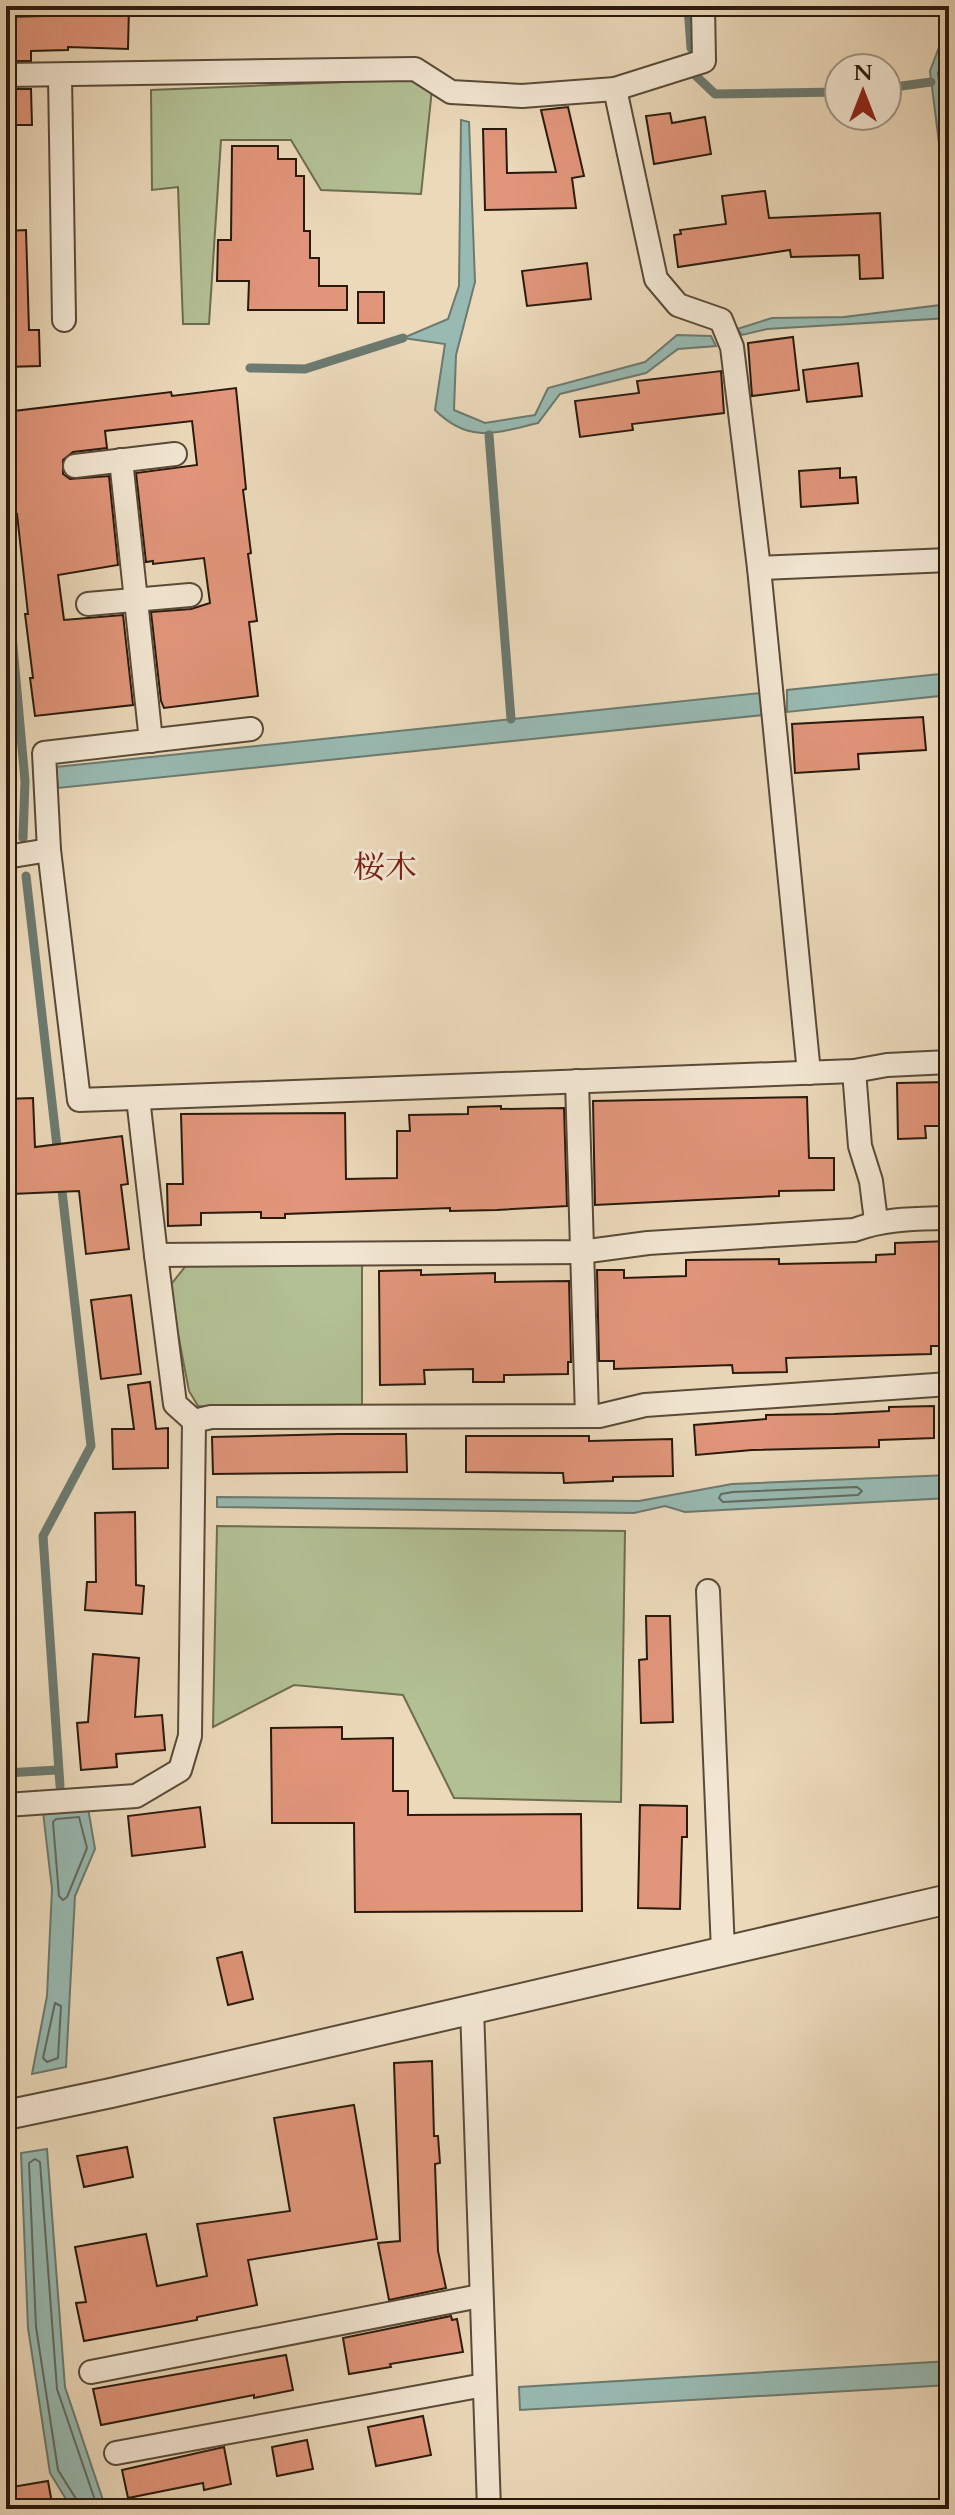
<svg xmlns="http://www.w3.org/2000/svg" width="955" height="2515" font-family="Cardo,'Noto Serif JP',serif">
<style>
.green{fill:#b2c094;stroke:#6e6d50;stroke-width:2}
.water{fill:#98bab2;stroke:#6c7a70;stroke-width:2}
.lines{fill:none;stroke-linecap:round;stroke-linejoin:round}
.shore{stroke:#616a60;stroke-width:2}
.stream{stroke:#6c7a70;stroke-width:9}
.building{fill:#e1957a;stroke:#2a1a0d;stroke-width:2}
.minor-casing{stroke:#5a4a38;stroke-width:26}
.tertiary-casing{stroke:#5a4a38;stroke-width:32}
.minor{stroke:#f2e6d2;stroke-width:22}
.tertiary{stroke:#f2e6d2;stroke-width:28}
.labels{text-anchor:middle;stroke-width:6;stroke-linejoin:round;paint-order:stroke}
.neighbourhood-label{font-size:32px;fill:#7a1f14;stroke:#f2e6d2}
</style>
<rect width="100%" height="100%" fill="#ebd9ba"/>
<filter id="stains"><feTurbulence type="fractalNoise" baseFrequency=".0025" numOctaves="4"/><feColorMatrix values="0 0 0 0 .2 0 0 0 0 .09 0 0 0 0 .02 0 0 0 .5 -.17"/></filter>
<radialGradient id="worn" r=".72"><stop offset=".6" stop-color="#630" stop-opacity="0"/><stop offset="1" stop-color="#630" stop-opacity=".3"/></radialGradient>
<g class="green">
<polygon points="417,79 432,89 421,194 321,190 291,140 221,140 209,324 183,324 178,187 152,190 151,90"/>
<polygon points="188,1263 362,1263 362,1407 198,1406 189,1391 169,1287"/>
<polygon points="217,1526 625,1531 621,1802 454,1798 403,1695 294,1685 213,1727"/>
</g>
<g class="water">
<polygon points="949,21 949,194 943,175 930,71"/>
<path d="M461,120L469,122L475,282L456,355L454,410L485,423L535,415L548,388L645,362L677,335L711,336L716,346L678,349L646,373L560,394L538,423C497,433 469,444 435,410L445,344L403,338L448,319L459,286Z"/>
<polygon points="949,304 949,318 767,329 742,335 737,329 772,318 844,317"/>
<polygon points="949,673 949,695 787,712 787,690"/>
<polygon points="760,693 763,715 58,788 56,767"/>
<polygon points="949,1475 949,1498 685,1512 665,1506 634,1513 217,1507 217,1497 639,1501 732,1484"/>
<polygon points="88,1808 95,1849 75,1896 66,2067 32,2074 47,1996 52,1889 43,1812"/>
<polygon points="47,2149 65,2387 106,2509 72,2509 50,2473 28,2328 21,2153"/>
<polygon points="949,2361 949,2385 520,2410 519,2387"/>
</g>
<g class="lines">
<g class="shore">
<polyline points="949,43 938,73 949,161"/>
<polygon points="857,1487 862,1491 858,1495 723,1502 719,1498 721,1494 733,1492"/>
<polygon points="79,1817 87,1848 67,1897 63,1900 59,1896 53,1822 56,1819"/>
<polygon points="55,2003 61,2006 58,2058 47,2062 43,2058"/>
<polyline points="79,2509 78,2502 58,2470 36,2327 29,2163 35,2159 40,2162 57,2389 98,2509"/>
</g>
<g class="stream">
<polyline points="688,6 691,48"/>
<polyline points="694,74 715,94 839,92"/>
<polyline points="887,88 931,82"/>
<polyline points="250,368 305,369 403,338"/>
<polyline points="489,435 511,719"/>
<polyline points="6,568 25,781 23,838"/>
<polyline points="26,876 58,1155"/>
<polyline points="6,1773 57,1770"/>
<polyline points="60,1786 43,1536 91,1446 61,1182"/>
</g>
</g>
<g class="building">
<polygon points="80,6 129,6 128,49 68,47 68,50 31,51 31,61 6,61 6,17 80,15"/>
<polygon points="6,89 31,89 32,125 6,125"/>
<polygon points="568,107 584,176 572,178 576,208 485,210 483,129 506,129 507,173 556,172 541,110"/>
<polygon points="670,113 672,123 705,117 711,154 654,164 646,116"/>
<polygon points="232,146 278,146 278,159 296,159 296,176 304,176 304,231 310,231 310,258 319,258 319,286 347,286 347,310 248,310 249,281 217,281 218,240 231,240"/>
<polygon points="765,191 769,218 880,213 883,278 860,279 859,255 791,257 790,250 678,267 674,235 681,234 680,230 726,224 722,196"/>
<polygon points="26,230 29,330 39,330 40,366 6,367 6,231"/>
<polygon points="587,263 591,299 527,306 522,271"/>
<rect x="358" y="292" width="26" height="31"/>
<polygon points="793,337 799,390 752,396 748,343"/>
<polygon points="858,363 862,396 807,402 803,370"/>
<polygon points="721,371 724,413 632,424 633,430 580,437 575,401 639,393 637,381"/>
<polygon points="236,388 246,489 243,490 251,553 248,554 257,621 249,622 258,696 164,708 161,701 151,612 191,609 210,603 204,558 153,564 153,561 146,562 136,473 197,465 192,421 105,431 107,448 73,452 63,460 63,474 70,479 109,476 118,565 58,575 64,620 123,615 133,705 35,716 30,678 33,678 25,614 28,614 17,514 13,515 6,456 6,412 171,392 172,396"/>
<polygon points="840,468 840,478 856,477 858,503 801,507 799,471"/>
<polygon points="923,717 926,750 858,754 859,769 795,773 792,724"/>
<polygon points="949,1082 949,1126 925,1126 926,1138 898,1139 897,1083"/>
<polygon points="807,1097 809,1158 834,1158 834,1190 779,1191 779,1196 595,1205 593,1101"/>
<polygon points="33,1098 35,1147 122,1136 128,1184 121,1185 129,1249 86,1254 79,1191 12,1194 10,1140 6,1140 6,1099"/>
<polygon points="501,1106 501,1109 564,1108 567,1206 497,1210 450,1211 450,1208 285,1214 285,1218 261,1218 261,1212 201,1213 201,1225 168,1226 167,1184 183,1184 181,1114 345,1113 346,1179 397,1178 397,1131 410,1131 409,1115 468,1114 468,1107"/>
<polygon points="949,1241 949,1346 931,1346 931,1354 786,1358 787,1372 733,1373 732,1365 614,1369 614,1361 599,1361 597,1270 624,1270 624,1278 686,1276 686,1260 779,1259 779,1264 876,1262 876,1255 895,1254 895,1243"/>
<polygon points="421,1270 421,1275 495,1273 495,1282 569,1281 571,1362 568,1362 568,1374 504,1375 504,1382 473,1382 473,1369 424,1370 425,1384 380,1385 379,1271"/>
<polygon points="131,1295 141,1374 101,1379 91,1300"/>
<polygon points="150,1382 156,1429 168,1428 168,1468 113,1469 112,1429 134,1429 128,1385"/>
<polygon points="934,1406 934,1438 879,1440 879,1447 752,1450 696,1455 694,1425 766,1419 766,1415 834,1414 889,1411 889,1407"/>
<polygon points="338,1434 406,1434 407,1472 213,1474 212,1437"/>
<polygon points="466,1436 589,1436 589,1441 672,1439 673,1476 613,1477 613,1481 564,1483 563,1473 466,1472"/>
<polygon points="135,1512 136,1585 144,1586 142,1614 85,1610 87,1582 96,1582 95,1513"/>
<polygon points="646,1616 670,1616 673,1722 641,1723 639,1660 647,1659"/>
<polygon points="93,1654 139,1658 135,1717 162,1715 165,1750 116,1754 117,1767 81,1770 77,1723 88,1722"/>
<polygon points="342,1727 342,1739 393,1738 393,1791 408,1791 408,1815 581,1814 582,1911 355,1912 354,1823 272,1823 271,1728"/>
<polygon points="640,1805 687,1806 687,1837 682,1837 680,1909 638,1908"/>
<polygon points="200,1807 205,1847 132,1856 128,1816"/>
<polygon points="242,1952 253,1999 228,2005 217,1958"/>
<polygon points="432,2061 434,2136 438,2136 440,2163 435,2164 438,2251 446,2288 389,2300 378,2243 400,2241 394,2063"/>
<polygon points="354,2105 377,2239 248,2260 257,2305 197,2317 197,2320 84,2341 76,2303 86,2302 75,2247 146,2234 157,2286 207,2276 197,2224 290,2211 274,2118"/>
<polygon points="127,2147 133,2177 84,2187 77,2156"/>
<polygon points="451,2316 452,2320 457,2319 463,2352 390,2364 391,2367 349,2374 343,2338"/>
<polygon points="286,2355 293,2390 254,2398 254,2395 101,2425 93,2389"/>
<polygon points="423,2416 431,2455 376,2466 368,2427"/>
<polygon points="307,2440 313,2469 277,2476 272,2447"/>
<polygon points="224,2447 231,2484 204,2490 203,2483 128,2498 122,2470"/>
<polygon points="48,2481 53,2509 9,2509 6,2488"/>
</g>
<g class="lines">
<g class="minor-casing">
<g id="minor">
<polyline points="6,75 415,69 451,92 522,96 615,89 704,61 703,6"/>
<polyline points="60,76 64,320"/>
<polyline points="615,89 656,279 678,305 721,320 732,347 759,568 809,1073"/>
<polyline points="121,460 151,741"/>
<polyline points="75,466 175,454"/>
<polyline points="759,568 949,560"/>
<polyline points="88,604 190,595"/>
<polyline points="49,850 44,753 251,729"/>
<polyline points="6,857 49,850 79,1100 854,1071 887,1065 949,1062"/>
<polyline points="854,1071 860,1146 871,1181 876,1221"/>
<polyline points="577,1081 587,1416"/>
<path d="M138,1098L156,1255L581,1252L648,1243L854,1230C886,1218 916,1219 949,1218"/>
<polyline points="156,1255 175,1404 194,1421"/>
<polyline points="708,1591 723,1951"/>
<polyline points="6,1805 136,1796 180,1770 190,1736 194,1421 211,1417 599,1416 645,1405 949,1384"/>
<polyline points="472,2008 489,2509"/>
<polyline points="91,2372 480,2296"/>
<polyline points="116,2453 484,2385"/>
</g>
</g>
<g class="tertiary-casing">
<polyline id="tertiary" points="6,2115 111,2093 949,1899"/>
</g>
<use href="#minor" class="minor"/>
<use href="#tertiary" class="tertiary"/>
</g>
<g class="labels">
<g class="neighbourhood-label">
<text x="385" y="878">桜木</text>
</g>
</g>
<rect width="955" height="2515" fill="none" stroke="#ebd9ba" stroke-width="32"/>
<rect x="8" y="8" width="939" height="2499" fill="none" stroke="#2a1a0d" stroke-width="4"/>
<rect x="16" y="16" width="923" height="2483" fill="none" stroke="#2a1a0d" stroke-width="2"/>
<g transform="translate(863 92)"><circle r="38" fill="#f2e6d2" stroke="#a29483" stroke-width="2"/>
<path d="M0-6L14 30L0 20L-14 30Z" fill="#8f2418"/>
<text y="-12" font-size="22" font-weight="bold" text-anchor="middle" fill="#2a1a0d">N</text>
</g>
<rect width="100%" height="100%" filter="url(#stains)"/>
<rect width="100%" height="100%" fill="url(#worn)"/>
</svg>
